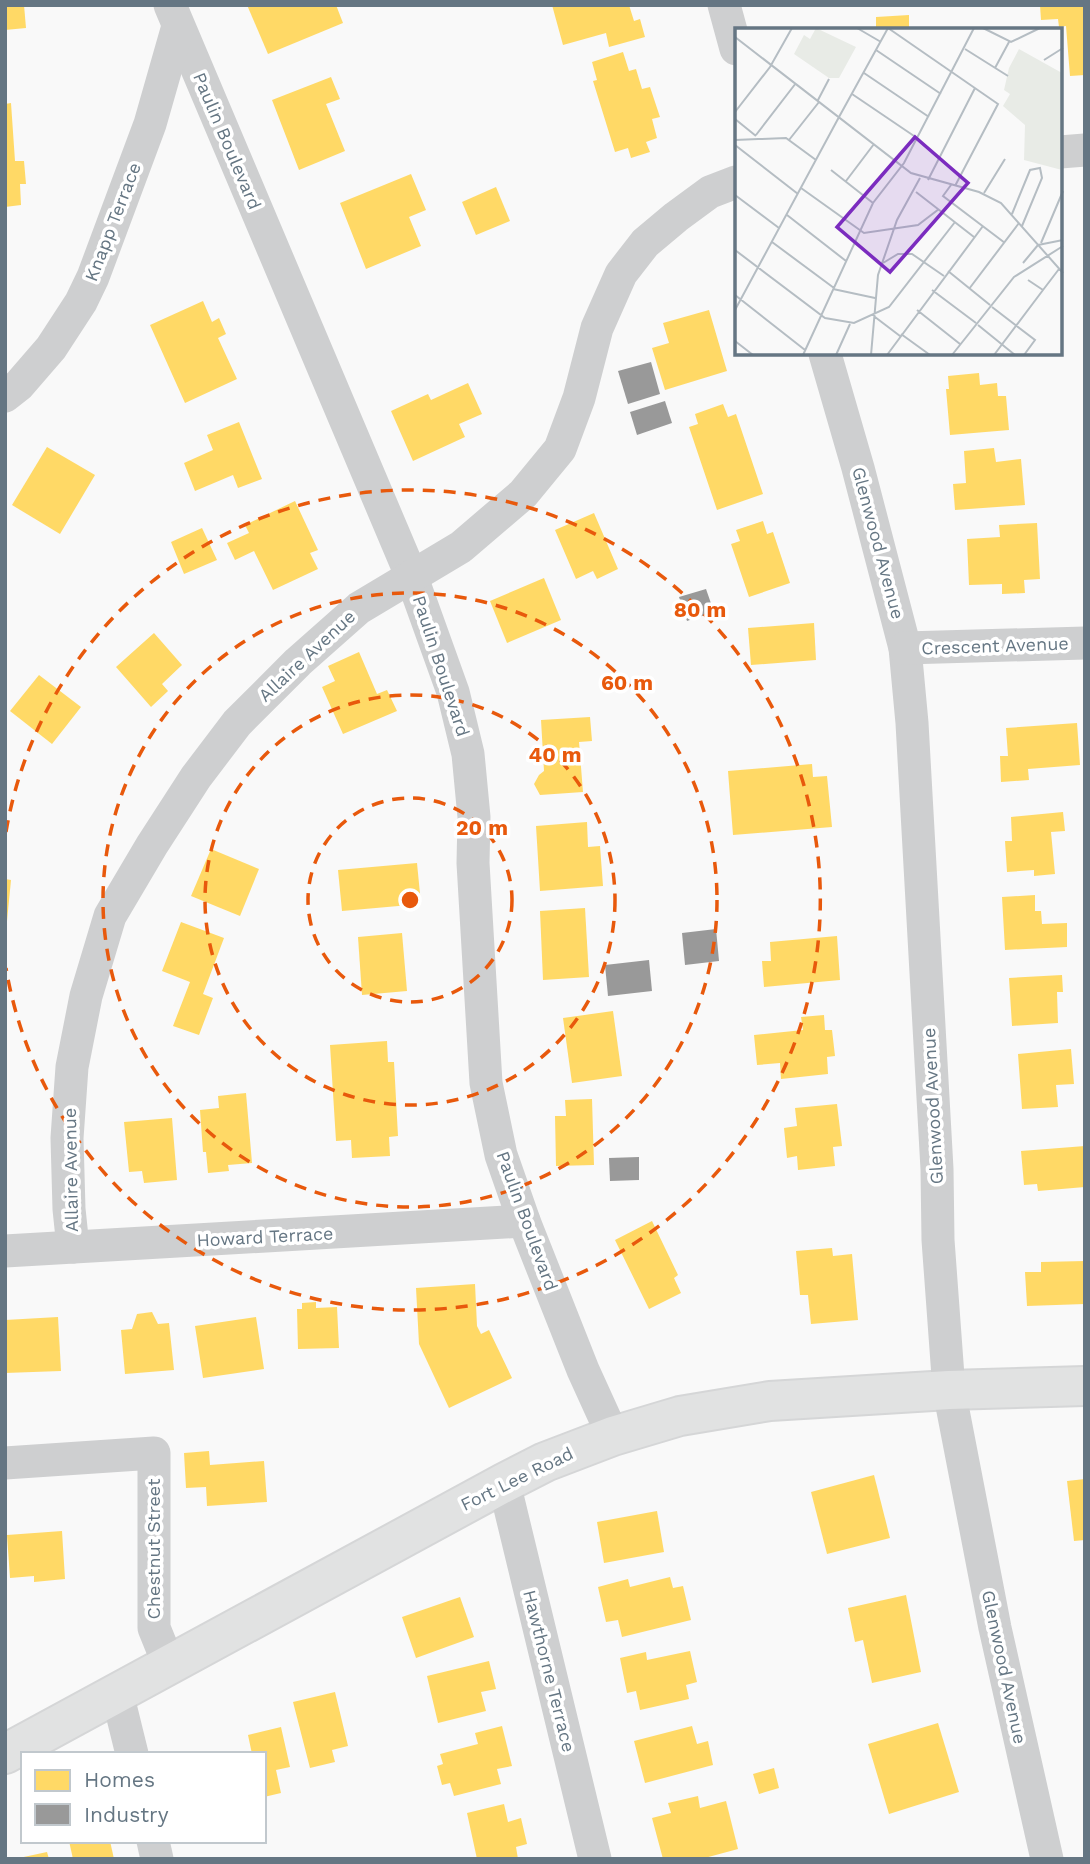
<svg xmlns="http://www.w3.org/2000/svg" width="1090" height="1864" font-family="'Work Sans',sans-serif">
<style>
.homes{fill:#ffd966}
.industry{fill:#999}
.lines{fill:none;stroke-linecap:round;stroke-linejoin:round}
.secondary-casing{stroke:#d5d6d7;stroke-width:42}
.minor{stroke:#cecfd0;stroke-width:33}
.secondary{stroke:#e1e2e2;stroke-width:38}
.ring{fill:none;stroke:#e8590c;stroke-width:3.5;stroke-dasharray:12 9}
.labels{text-anchor:middle;stroke-width:7;stroke-linejoin:round;paint-order:stroke}
.street-label{font-size:18px;fill:#657683;stroke:#fff}
.inset-road{fill:none;stroke:#b5bdc3;stroke-width:2}
.view{fill:#7b2cbf;fill-opacity:0.15;stroke:#7b2cbf;stroke-width:3.5}
.inset-edge{fill:none;stroke:#657683;stroke-width:3.5}
.centre{fill:#e8590c;stroke:#fff;stroke-width:3.5}
.ring-label{font-size:21px;text-anchor:middle;font-weight:bold;fill:#e8590c;stroke:#fff;stroke-width:7;stroke-linejoin:round;paint-order:stroke}
</style>
<rect width="100%" height="100%" fill="#f9f9f9"/>
<g class="homes">
<polygon points="5,5 24,5 26,28 5,30"/>
<polygon points="247,5 336,5 343,23 268,54"/>
<polygon points="552,5 629,5 634,21 640,19 645,37 609,47 606,33 563,45"/>
<polygon points="1040,5 1085,5 1085,75 1070,76 1066,26 1059,27 1058,19 1041,20"/>
<polygon points="909,15 909,30 876,30 876,17"/>
<polygon points="623,52 629,71 636,69 642,89 650,87 660,117 652,119 657,138 646,142 650,152 631,158 628,148 615,152 593,81 597,80 592,62"/>
<polygon points="331,77 340,99 326,104 345,151 299,170 272,100"/>
<polygon points="11,103 15,161 24,161 26,184 20,184 21,205 5,207 5,104"/>
<polygon points="411,174 426,210 409,217 421,246 366,269 340,203"/>
<polygon points="496,187 510,221 476,235 462,202"/>
<polygon points="203,301 212,322 219,318 226,334 218,338 237,379 185,403 150,325"/>
<polygon points="709,310 727,371 665,390 652,348 669,343 663,323"/>
<polygon points="979,373 980,385 997,383 998,396 1006,396 1009,430 950,435 946,389 949,389 948,376"/>
<polygon points="468,383 482,414 459,424 465,437 413,461 391,411 428,394 431,400"/>
<polygon points="723,404 728,417 736,414 763,494 717,510 689,427 698,424 695,414"/>
<polygon points="239,422 262,479 238,488 233,475 195,491 184,463 213,450 207,435"/>
<polygon points="47,447 95,475 60,534 12,505"/>
<polygon points="994,448 996,462 1021,459 1025,505 955,510 953,484 966,483 964,451"/>
<polygon points="295,501 318,550 310,553 318,569 273,590 254,551 235,560 227,543 249,533 245,525"/>
<polygon points="594,513 618,569 597,579 593,571 576,579 555,530"/>
<polygon points="763,521 767,534 773,532 790,583 749,597 731,544 740,541 736,530"/>
<polygon points="1037,523 1040,579 1024,580 1025,593 1002,594 1002,584 969,585 967,539 1000,537 999,525"/>
<polygon points="202,528 217,560 184,574 171,542"/>
<polygon points="544,578 561,620 507,643 490,601"/>
<polygon points="814,623 816,660 751,665 748,628"/>
<polygon points="154,633 182,665 162,684 168,691 151,707 116,667"/>
<polygon points="359,652 377,694 387,690 397,711 343,734 322,687 335,681 328,666"/>
<polygon points="39,675 81,707 52,744 10,711"/>
<polygon points="590,717 592,741 579,742 583,792 540,795 534,784 539,775 544,771 541,720"/>
<polygon points="1077,723 1080,765 1028,769 1029,780 1001,782 1000,756 1008,756 1006,728"/>
<polygon points="812,764 813,777 827,776 832,827 733,835 728,771"/>
<polygon points="1063,812 1065,831 1051,832 1055,874 1034,876 1034,870 1007,872 1005,841 1012,841 1011,817"/>
<polygon points="587,822 588,847 600,846 603,886 540,891 536,826"/>
<polygon points="211,849 259,869 240,916 191,896"/>
<polygon points="417,863 421,904 342,911 338,870"/>
<polygon points="5,879 11,880 7,921 5,921"/>
<polygon points="1035,895 1035,911 1041,911 1042,924 1067,923 1067,947 1005,950 1002,897"/>
<polygon points="585,908 589,977 543,980 540,911"/>
<polygon points="181,922 224,938 203,994 213,998 199,1035 173,1026 190,982 162,971"/>
<polygon points="402,933 407,991 362,995 358,937"/>
<polygon points="837,936 840,980 764,987 762,961 771,961 770,942"/>
<polygon points="1062,975 1063,992 1057,992 1058,1023 1012,1026 1009,978"/>
<polygon points="613,1011 622,1076 572,1083 563,1018"/>
<polygon points="824,1015 825,1030 832,1030 835,1056 827,1057 828,1074 781,1079 780,1063 757,1065 754,1035 803,1030 801,1017"/>
<polygon points="387,1041 388,1062 394,1062 398,1136 389,1137 390,1156 352,1158 351,1140 336,1141 330,1045"/>
<polygon points="1071,1049 1074,1084 1056,1085 1058,1107 1022,1109 1018,1054"/>
<polygon points="246,1093 252,1163 228,1165 229,1171 208,1173 206,1152 203,1152 200,1110 219,1108 218,1096"/>
<polygon points="592,1099 594,1165 556,1166 555,1116 566,1116 565,1100"/>
<polygon points="837,1104 842,1146 833,1147 835,1166 798,1170 797,1156 787,1158 784,1128 797,1126 795,1108"/>
<polygon points="172,1118 177,1180 144,1183 142,1171 129,1172 124,1122"/>
<polygon points="1085,1146 1085,1187 1038,1191 1037,1184 1024,1185 1021,1151"/>
<polygon points="652,1221 678,1275 674,1278 681,1293 649,1309 615,1240"/>
<polygon points="832,1248 833,1256 852,1254 858,1320 811,1324 808,1295 800,1295 796,1251"/>
<polygon points="1085,1261 1085,1304 1027,1306 1025,1272 1041,1272 1041,1262"/>
<polygon points="475,1284 477,1326 481,1334 489,1330 512,1378 449,1408 419,1344 416,1288"/>
<polygon points="316,1302 316,1308 337,1307 339,1348 298,1349 297,1309 302,1309 302,1303"/>
<polygon points="152,1312 158,1324 169,1323 174,1370 125,1374 121,1330 132,1329 137,1314"/>
<polygon points="58,1317 61,1371 5,1373 5,1320"/>
<polygon points="256,1317 264,1369 203,1378 195,1326"/>
<polygon points="209,1451 210,1465 264,1461 267,1502 207,1506 206,1487 186,1488 184,1453"/>
<polygon points="874,1475 890,1538 827,1554 811,1492"/>
<polygon points="1085,1479 1085,1540 1074,1541 1067,1481"/>
<polygon points="657,1511 664,1552 604,1563 597,1522"/>
<polygon points="62,1531 65,1579 34,1582 34,1576 10,1578 7,1535"/>
<polygon points="670,1577 673,1588 683,1586 691,1620 622,1637 618,1620 606,1622 598,1587 628,1579 630,1587"/>
<polygon points="906,1595 921,1672 872,1683 863,1640 855,1642 848,1608"/>
<polygon points="460,1597 474,1637 416,1658 402,1617"/>
<polygon points="690,1651 697,1682 686,1685 689,1699 640,1710 636,1691 627,1693 620,1658 646,1652 647,1660"/>
<polygon points="489,1661 496,1689 481,1692 486,1711 438,1723 427,1676"/>
<polygon points="335,1692 348,1746 332,1750 335,1762 310,1768 293,1702"/>
<polygon points="938,1723 959,1792 889,1814 868,1744"/>
<polygon points="502,1726 512,1766 497,1769 501,1784 454,1796 450,1783 442,1785 437,1766 443,1764 440,1754 478,1744 475,1733"/>
<polygon points="692,1726 697,1744 708,1741 713,1765 645,1783 634,1741"/>
<polygon points="281,1727 290,1767 276,1770 281,1793 264,1797 264,1754 252,1754 248,1735"/>
<polygon points="774,1768 779,1788 759,1794 753,1774"/>
<polygon points="698,1796 700,1808 726,1801 738,1849 701,1859 663,1859 652,1818 671,1813 668,1803"/>
<polygon points="504,1804 508,1822 521,1818 527,1844 516,1847 518,1859 477,1859 467,1813"/>
<polygon points="69,1841 110,1841 114,1859 73,1859"/>
<polygon points="47,1852 49,1859 19,1859 19,1858"/>
</g>
<g class="industry">
<polygon points="651,362 660,394 628,404 618,371"/>
<polygon points="665,401 672,423 637,435 630,412"/>
<polygon points="706,589 714,612 687,621 679,597"/>
<polygon points="716,929 719,961 685,965 682,933"/>
<polygon points="649,960 652,991 608,996 605,965"/>
<polygon points="639,1157 639,1180 610,1181 609,1158"/>
</g>
<g class="lines">
<g class="secondary-casing">
<polyline id="secondary" points="5,1754 504,1483 545,1462 613,1436 680,1416 770,1401 949,1390 1085,1386"/>
</g>
<g class="minor">
<polyline points="170,5 411,575 453,692 468,754 474,817 473,863 486,1083 501,1155 524,1221 583,1370 613,1436"/>
<polyline points="724,5 736,49"/>
<polyline points="1060,152 1085,150"/>
<polyline points="825,354 858,468 905,648 912,723 937,1169 938,1240 949,1390 995,1628 1047,1859"/>
<polyline points="5,396 19,385 51,348 81,302 93,277 150,124 178,26"/>
<polyline points="905,648 1085,643"/>
<polyline points="73,1247 69,1209 67,1138 72,1067 86,996 110,916 152,845 196,777 237,723 298,662 359,608 461,547 523,494 560,449 579,398 597,328 621,274 645,243 676,217 710,192 736,182"/>
<polyline points="5,1251 524,1221"/>
<polyline points="5,1463 154,1453 154,1628 169,1665"/>
<polyline points="504,1483 595,1859"/>
<polyline points="117,1693 132,1754"/>
<polyline points="153,1841 157,1859"/>
</g>
<use href="#secondary" class="secondary"/>
</g>
<g class="ring">
<circle cx="410" cy="900" r="102"/>
<circle cx="410" cy="900" r="205"/>
<circle cx="410" cy="900" r="307"/>
<path d="M6 832A410 410 0 1 1 6 968"/>
</g>
<g class="labels">
<g class="street-label">
<text transform="translate(227 141) rotate(67)" y="6">Paulin Boulevard</text>
<text transform="translate(113 222) rotate(-69)" y="6">Knapp Terrace</text>
<text transform="translate(878 543) rotate(75)" y="6">Glenwood Avenue</text>
<text transform="translate(995 646) rotate(-2)" y="6">Crescent Avenue</text>
<text transform="translate(307 656) rotate(-43)" y="6">Allaire Avenue</text>
<text transform="translate(441 666) rotate(72)" y="6">Paulin Boulevard</text>
<text transform="translate(933 1106) rotate(-93)" y="6">Glenwood Avenue</text>
<text transform="translate(71 1170) rotate(-91)" y="6">Allaire Avenue</text>
<text transform="translate(527 1221) rotate(70)" y="6">Paulin Boulevard</text>
<text transform="translate(265 1237) rotate(-3)" y="6">Howard Terrace</text>
<text transform="translate(517 1479) rotate(-26)" y="6">Fort Lee Road</text>
<text transform="translate(154 1549) rotate(-90)" y="6">Chestnut Street</text>
<text transform="translate(1004 1667) rotate(78)" y="6">Glenwood Avenue</text>
<text transform="translate(549 1671) rotate(76)" y="6">Hawthorne Terrace</text>
</g>
</g>
<g transform="translate(735 28)">
<rect width="327" height="327" fill="#f9f9f9"/>
<path d="M81,0L121,19L104,50H94L59,26L69,7L75,11ZM284,21L327,45V142L289,132L290,97L268,78L275,66L269,62L274,40Z" fill="#e8ebe6"/>
<path class="inset-road" d="M122,0L146,14M153,0L263,76L220,158M248,0L276,14L305,0M0,9L176,145L244,164L266,175L328,245M230,21L273,48M141,22L206,66M309,32L328,20M260,40L274,14M129,45L194,89M117,66L182,110M83,72L94,51M0,84L35,39L57,0M104,89L153,0M0,91L21,108M21,107L61,55M0,112L51,110L81,132M54,112L84,74M0,117L63,166M96,142L138,175M193,152L240,60M111,153L139,116M216,157L208,168L270,215M66,160L129,205L183,197L204,181M181,164L239,209M249,165L270,131M0,167L44,200M277,186L295,142L305,140L307,150L287,198M52,187L111,233M37,214L99,260M306,215L328,163M303,217L328,212M0,222L90,290L119,295L154,279L220,194M148,235L163,226H177L209,248M288,235L303,217M213,243L255,277M293,252L308,262L324,241M98,261L140,270M234,261L284,195M197,262L241,295M0,267L70,322M257,279L300,312L289,327M0,282L104,89M182,282L225,316M140,289L165,308M243,297L280,327M166,306L195,327M0,313L18,327M68,327L138,175L169,135L239,0M101,327L115,296M136,327L143,247L162,192L185,150M152,327L248,198M217,327L279,249L328,218M259,327L308,262"/>
<path class="view" d="M180,109L233,155L155,244L102,199Z"/>
<rect width="327" height="327" class="inset-edge"/>
</g>
<circle cx="410" cy="900" r="10" class="centre"/>
<g class="ring-label">
<text x="700" y="617">80 m</text>
<text x="627" y="690">60 m</text>
<text x="555" y="762">40 m</text>
<text x="482" y="835">20 m</text>
</g>
<rect width="1090" height="1864" fill="none" stroke="#657683" stroke-width="14"/>
<rect x="21" y="1752" width="245" height="91" fill="#ffffff" stroke="#c1c8cd" stroke-width="2"/>
<rect x="35" y="1770" width="35" height="21" fill="#ffd966" stroke="#c1c8cd" stroke-width="2"/>
<text x="84" y="1787" font-size="21" fill="#657683">Homes</text>
<rect x="35" y="1804" width="35" height="21" fill="#999999" stroke="#c1c8cd" stroke-width="2"/>
<text x="84" y="1822" font-size="21" fill="#657683">Industry</text>
</svg>
